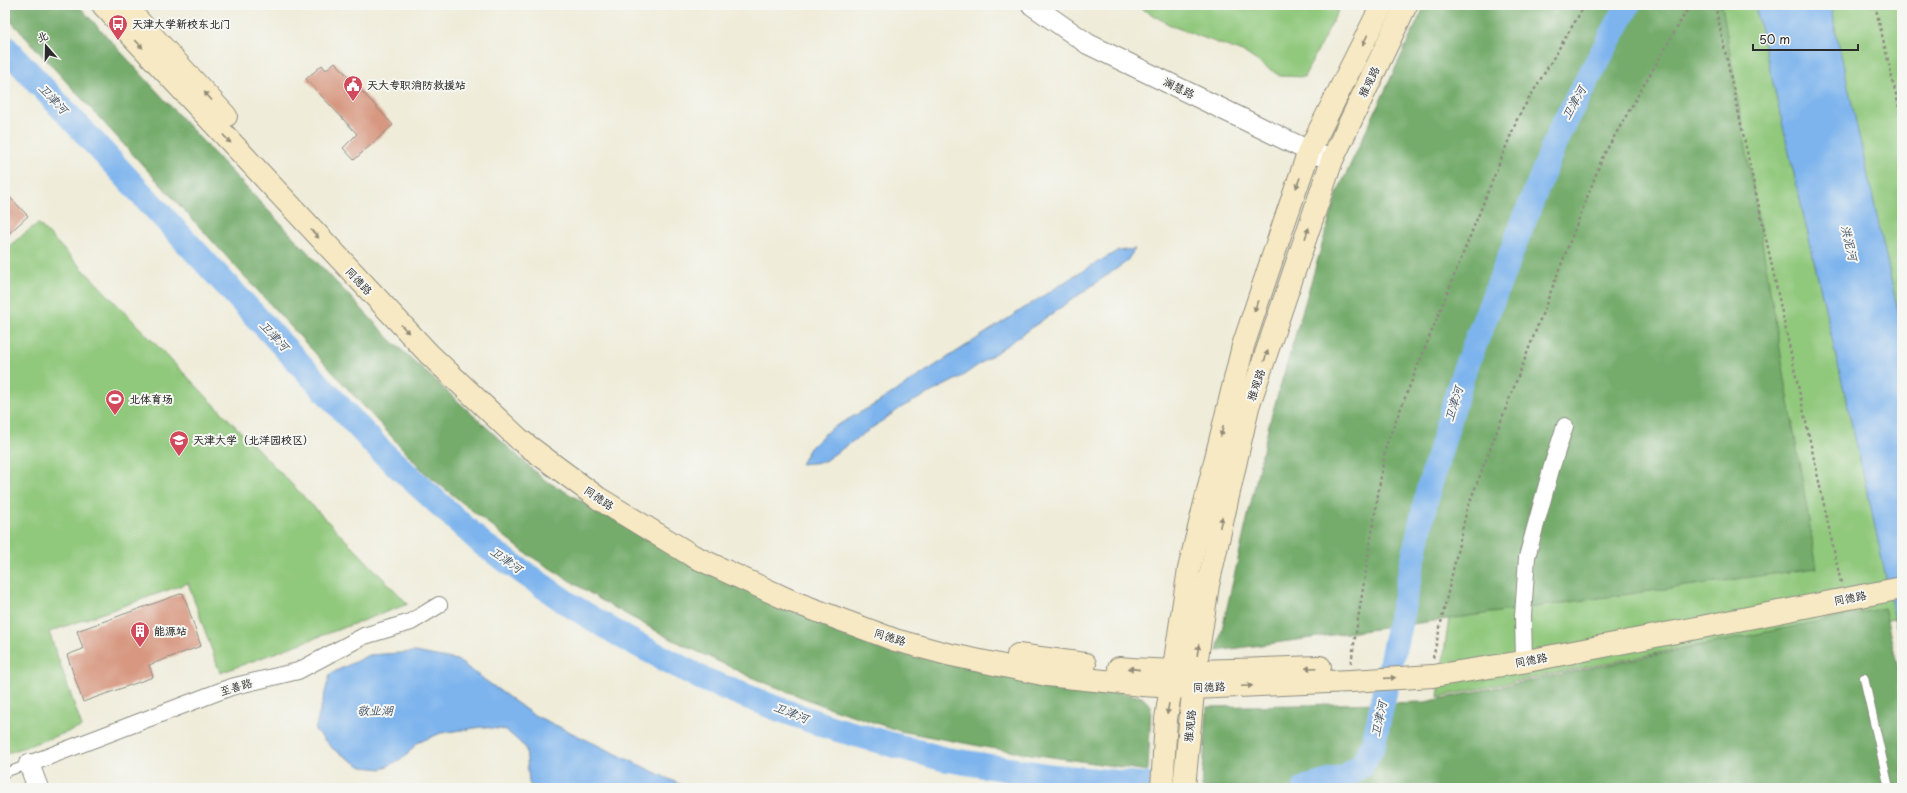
<svg xmlns="http://www.w3.org/2000/svg" width="1907" height="793" font-family="'Playpen Sans','LXGW WenKai TC',sans-serif">
<style>
.green{fill:#90c87c;stroke:#5e7a54}
.forest{fill:#74ac6c;stroke:#506c4c}
.water{fill:#7db4ed;stroke:#54708c}
.lines{fill:none;stroke-linecap:round;stroke-linejoin:round}
.river{stroke:#7db4ed;stroke-width:25}
.building{fill:#d79780}
.service-casing{stroke:#8d8c82;stroke-width:10}
.minor-casing{stroke:#8d8c82;stroke-width:18}
.tertiary-casing{stroke:#8d8c82;stroke-width:22}
.secondary-casing{stroke:#8d8c82;stroke-width:24}
.path{stroke:#8d8c82;stroke-width:2.5;stroke-dasharray:3 3;stroke-linecap:butt}
.service{stroke:#fff;stroke-width:8}
.minor{stroke:#fff;stroke-width:16}
.tertiary{stroke:#fff;stroke-width:20}
.secondary{stroke:#f6e9c3;stroke-width:22}
.oneway{fill:#908a77}
.labels{text-anchor:middle;stroke-width:4;stroke-linejoin:round;paint-order:stroke}
.poi-label{font-size:11px;font-weight:bold;fill:#2b2b2b;stroke:#f6f6f2;text-anchor:start}
.street-label{font-size:11px;fill:#2b2b2b;stroke:#f6f6f2}
.water-label{font-size:12px;font-style:italic;fill:#445465;stroke:#f6f6f2}
</style>
<rect width="100%" height="100%" fill="#f6f6f2"/>
<filter id="ink" filterUnits="userSpaceOnUse"><feTurbulence type="fractalNoise" baseFrequency=".025" numOctaves="2"/><feDisplacementMap in="SourceGraphic" scale="8" xChannelSelector="R" yChannelSelector="G"/><feConvolveMatrix kernelMatrix="1 2 1 2 8 2 1 2 1" color-interpolation-filters="sRGB"/></filter>
<filter id="wash" filterUnits="userSpaceOnUse"><feTurbulence type="fractalNoise" baseFrequency=".012" numOctaves="4" result="noise"/><feDisplacementMap in="SourceGraphic" scale="16" xChannelSelector="R" yChannelSelector="G"/><feGaussianBlur stdDeviation="0.9" result="paint"/><feColorMatrix in="noise" values="0 0 0 0 0 0 0 0 0 0 0 0 0 0 0 0 0 1.4 0 .05"/><feComposite in="paint" operator="in"/></filter>
<g filter="url(#wash)">
<rect width="100%" height="100%" fill="#efecd9"/>
<g class="green">
<polygon points="1135,5 1341,5 1304,77 1280,76 1245,53 1172,26"/>
<polygon points="1677,5 1902,5 1902,618 1692,646 1438,697 1465,502"/>
<polygon points="38,223 408,604 220,673 188,583 49,632 82,727 5,754 5,249"/>
</g>
<g class="forest">
<polygon points="5,5 78,5 207,146 391,340 543,479 688,562 855,637 997,675 1082,685 1142,697 1151,706 1148,771 990,748 900,731 827,707 753,678 667,637 604,602 524,552 424,472 5,15"/>
<polygon points="1425,5 1722,5 1817,568 1217,651 1269,424 1338,191"/>
<polygon points="1884,608 1902,684 1902,788 1202,788 1207,707 1425,702"/>
</g>
<g class="water">
<polygon points="1755,5 1830,5 1902,329 1902,653 1869,499"/>
<polygon points="1135,249 1126,262 961,377 902,407 823,462 801,464 810,448 829,430 877,403 1074,276 1117,251"/>
<polygon points="415,652 457,660 532,714 688,788 532,788 529,783 526,748 506,730 482,727 441,733 417,743 405,757 382,769 362,767 333,749 315,730 330,674 369,655"/>
</g>
<g class="lines">
<g class="river">
<polyline points="5,47 380,450 484,545 570,605 625,638 703,679 773,707 832,728 944,759 1049,776 1176,788"/>
<polyline points="1305,788 1345,777 1362,765 1373,746 1428,491 1463,374 1560,130 1628,5"/>
</g>
</g>
<g id="blocks">
<g class="building">
<polygon points="335,62 393,125 354,160 343,148 357,134 306,79 322,65 326,70"/>
<polygon points="5,192 28,216 5,237"/>
<polygon points="183,593 201,646 149,665 153,677 83,702 67,655 83,649 77,631"/>
</g>
</g>
</g>
<g filter="url(#ink)">
<use href="#blocks" fill-opacity="0" stroke="#8d8c82" stroke-width="1"/>
<g class="lines">
<g class="service-casing">
<g id="service">
<polyline points="1864,678 1889,788"/>
<polyline points="5,773 28,764"/>
</g>
</g>
<g class="minor-casing">
<g id="minor">
<polyline points="1524,661 1523,616 1527,557 1552,466 1565,426"/>
<polyline points="29,764 231,687 298,671 364,636 411,622 439,605"/>
</g>
</g>
<g class="tertiary-casing">
<g id="tertiary">
<polyline points="1032,5 1088,44 1309,151 1332,160"/>
<polyline points="29,764 38,788"/>
</g>
</g>
<g class="secondary-casing">
<g id="secondary">
<polyline points="103,5 429,354 520,440 598,498 693,556 791,601 895,640 947,654 1047,675 1142,685 1194,688 1351,681 1433,676 1522,662 1902,588"/>
<polyline points="124,5 226,116"/>
<polyline points="1018,655 1085,664"/>
<path d="M1119,668C1186,674 1253,669 1320,667"/>
<polyline points="1162,788 1166,719 1189,569 1243,346 1285,220 1309,151 1382,5"/>
<polyline points="1184,788 1195,671 1208,585 1248,407 1332,160 1406,5"/>
</g>
</g>
<g class="path">
<polyline points="1715,5 1841,583"/>
<polyline points="1875,5 1902,120"/>
<polyline points="1433,658 1467,509 1603,156 1690,5"/>
<polyline points="1351,663 1386,445 1518,117 1585,5"/>
</g>
<use href="#service" class="service"/>
<use href="#minor" class="minor"/>
<use href="#tertiary" class="tertiary"/>
<use href="#secondary" class="secondary"/>
</g>
<defs><path id="oneway-solid" d="M-6-.8H1V-3.2L6.5 0L1 3.2V.8H-6Z"/></defs>
<g class="oneway">
<use href="#oneway-solid" transform="translate(1365 40) rotate(116)"/>
<use href="#oneway-solid" transform="translate(139 44) rotate(47)"/>
<use href="#oneway-solid" transform="translate(208 96) rotate(-132)"/>
<use href="#oneway-solid" transform="translate(227 139) rotate(47)"/>
<use href="#oneway-solid" transform="translate(1298 183) rotate(110)"/>
<use href="#oneway-solid" transform="translate(1307 233) rotate(-71)"/>
<use href="#oneway-solid" transform="translate(315 234) rotate(47)"/>
<use href="#oneway-solid" transform="translate(1256 306) rotate(108)"/>
<use href="#oneway-solid" transform="translate(405 329) rotate(47)"/>
<use href="#oneway-solid" transform="translate(1266 356) rotate(-71)"/>
<use href="#oneway-solid" transform="translate(1222 431) rotate(103)"/>
<use href="#oneway-solid" transform="translate(1221 522) rotate(-78)"/>
<use href="#oneway-solid" transform="translate(1198 650) rotate(-82)"/>
<use href="#oneway-solid" transform="translate(1311 668) rotate(178)"/>
<use href="#oneway-solid" transform="translate(1134 669) rotate(-174)"/>
<use href="#oneway-solid" transform="translate(1390 678) rotate(-4)"/>
<use href="#oneway-solid" transform="translate(1247 686) rotate(-3)"/>
<use href="#oneway-solid" transform="translate(1168 709) rotate(99)"/>
</g>
</g>
<defs>
<g id="bus-pin" transform="scale(1)"><path d="M0 17L-7.5 6A9.5 9.5 0 1 1 7.5 6Z" fill="#d1495b" stroke="#f6f6f2"/><path d="M-5-6H5V4H4V6H2V4H-2V6H-4V4H-5ZM-3.5-4V0h7V-4ZM-3.5 1.2v1.5H-2V1.2ZM2 1.2v1.5H3.5V1.2Z" fill="#fff"/></g>
<g id="civic-pin" transform="scale(1)"><path d="M0 17L-7.5 6A9.5 9.5 0 1 1 7.5 6Z" fill="#d1495b" stroke="#f6f6f2"/><path d="M-.6-6.5H3V-4.5H.6V-3L4-1V1h2V6H-6V1h2V-1L-.6-3ZM-1.2 2.5V6h2.4V2.5Z" fill="#fff"/></g>
<g id="stadium-pin" transform="scale(1)"><path d="M0 17L-7.5 6A9.5 9.5 0 1 1 7.5 6Z" fill="#d1495b" stroke="#f6f6f2"/><path d="M0-5a6.5 5 0 1 0 0 10a6.5 5 0 1 0 0-10ZM-3.5-1.8h7v3.6h-7Z" fill="#fff"/></g>
<g id="university-pin" transform="scale(1)"><path d="M0 17L-7.5 6A9.5 9.5 0 1 1 7.5 6Z" fill="#d1495b" stroke="#f6f6f2"/><path d="M0-5L7-2L0 1L-7-2ZM-4 1L0 2.5L4 1V4Q0 6-4 4Z" fill="#fff"/></g>
<g id="building-pin" transform="scale(1)"><path d="M0 17L-7.5 6A9.5 9.5 0 1 1 7.5 6Z" fill="#d1495b" stroke="#f6f6f2"/><path d="M-4-6H4V6H1V3H-1V6H-4ZM-2.5-4.3h1.7v1.8h-1.7ZM.8-4.3h1.7v1.8H.8ZM-2.5-1h1.7V.8h-1.7ZM.8-1h1.7V.8H.8Z" fill="#fff"/></g>
</defs>
<g fill-rule="evenodd">
<use href="#bus-pin" x="118" y="24"/>
<use href="#civic-pin" x="353" y="85"/>
<use href="#stadium-pin" x="115" y="399"/>
<use href="#university-pin" x="179" y="440"/>
<use href="#building-pin" x="140" y="631"/>
</g>
<g class="labels">
<g class="poi-label">
<text x="132" y="28">天津大学新校东北门</text>
<text x="367" y="89">天大专职消防救援站</text>
<text x="129" y="403">北体育场</text>
<text x="193" y="444">天津大学（北洋园校区）</text>
<text x="154" y="635">能源站</text>
</g>
<g class="street-label">
<text transform="translate(1369 82) rotate(-64)" y="4">雅观路</text>
<text transform="translate(1179 88) rotate(26)" y="4">澜慧路</text>
<text transform="translate(359 281) rotate(47)" y="4">同德路</text>
<text transform="translate(1256 385) rotate(-71)" y="4">雅观路</text>
<text transform="translate(599 498) rotate(34)" y="4">同德路</text>
<text transform="translate(1850 598) rotate(-11)" y="4">同德路</text>
<text transform="translate(890 637) rotate(17)" y="4">同德路</text>
<text transform="translate(1531 660) rotate(-11)" y="4">同德路</text>
<text transform="translate(236 687) rotate(-16)" y="4">至善路</text>
<text transform="translate(1209 687) rotate(-2)" y="4">同德路</text>
<text transform="translate(1190 726) rotate(-84)" y="4">雅观路</text>
</g>
<g class="water-label">
<text transform="translate(53 99) rotate(47)" y="4">卫津河</text>
<text transform="translate(1574 103) rotate(-61)" y="4">卫津河</text>
<text transform="translate(1849 243) rotate(77)" y="4">洪泥河</text>
<text transform="translate(274 336) rotate(47)" y="4">卫津河</text>
<text transform="translate(1454 404) rotate(-73)" y="4">卫津河</text>
<text transform="translate(506 560) rotate(35)" y="4">卫津河</text>
<text x="375" y="715">敬业湖</text>
<text transform="translate(791 713) rotate(21)" y="4">卫津河</text>
<text transform="translate(1379 719) rotate(-78)" y="4">卫津河</text>
</g>
</g>
<rect width="1907" height="793" fill="none" stroke="#f6f6f2" stroke-width="20"/>
<g transform="translate(46 46) rotate(340)" stroke="#f6f6f2" stroke-width="3" paint-order="stroke">
<path d="M0-3L7 15L0 10L-7 15Z" fill="#2b2b2b"/>
<text y="-6" font-size="11" font-weight="bold" text-anchor="middle" fill="#2b2b2b">北</text>
</g>
<path d="M1753 44v6h105v-6" fill="none" stroke="#2b2b2b" stroke-width="2"/>
<text x="1759" y="44" font-size="12" fill="#2b2b2b" stroke="#f6f6f2" stroke-width="3" paint-order="stroke">50 m</text>
</svg>
